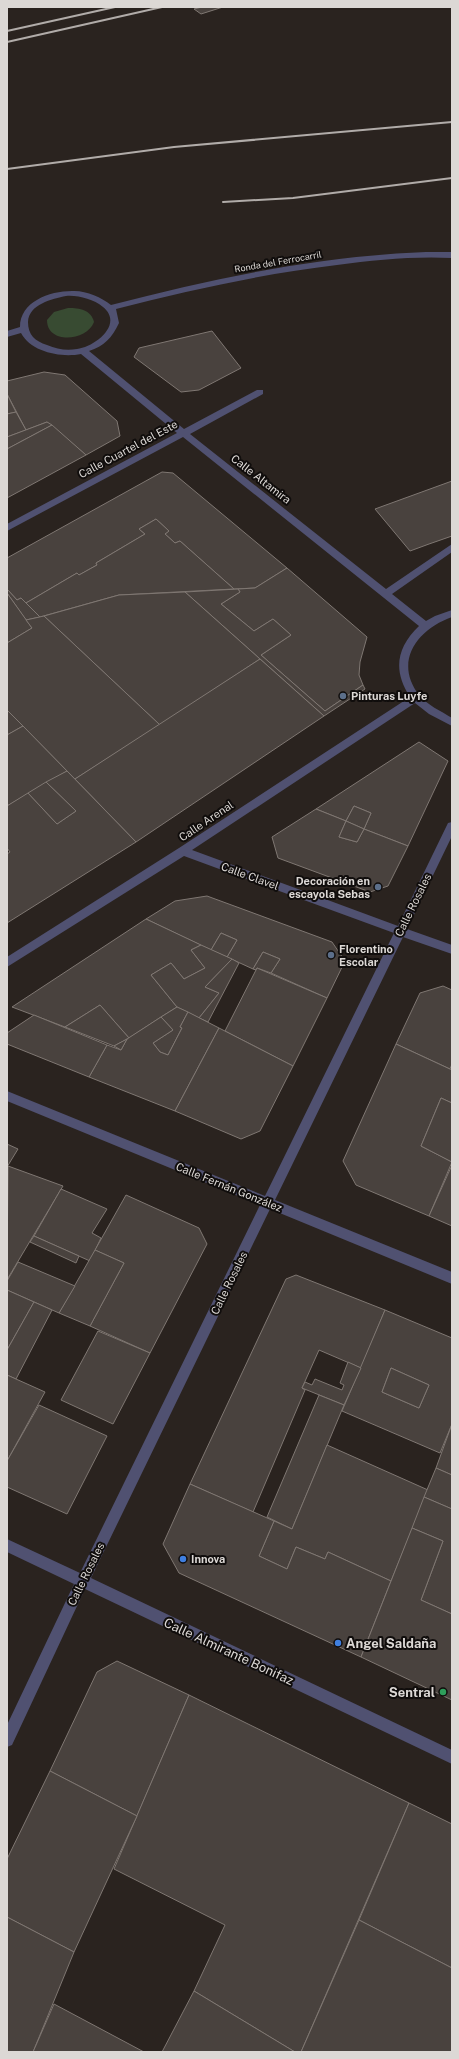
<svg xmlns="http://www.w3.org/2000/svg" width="459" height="2059" font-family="'Public Sans',sans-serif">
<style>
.green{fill:#384b32}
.building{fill:#49423e;stroke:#7f7772;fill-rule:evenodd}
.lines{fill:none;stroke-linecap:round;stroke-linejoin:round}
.minor{fill:#505171;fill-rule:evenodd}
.rail{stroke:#b1aca9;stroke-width:2}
.service-dot{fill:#5c6f8a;stroke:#100d0c;stroke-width:1.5}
.shop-dot{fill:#3f7fe0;stroke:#100d0c;stroke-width:1.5}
.leisure-dot{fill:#2e9e5b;stroke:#100d0c;stroke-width:1.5}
.labels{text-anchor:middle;stroke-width:4;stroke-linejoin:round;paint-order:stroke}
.far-street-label{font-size:9px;fill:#dcd8d5;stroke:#100d0c}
.street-label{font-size:11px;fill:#dcd8d5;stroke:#100d0c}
.poi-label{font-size:11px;font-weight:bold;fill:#dcd8d5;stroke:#100d0c;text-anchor:start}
.near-poi-label{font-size:13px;font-weight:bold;fill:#dcd8d5;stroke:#100d0c;text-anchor:start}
.near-street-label{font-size:13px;fill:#dcd8d5;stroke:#100d0c}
</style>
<rect width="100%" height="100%" fill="#2a231f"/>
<path class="green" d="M68,308C80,308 91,310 94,322C87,341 47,345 47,320L54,312Z"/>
<g class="building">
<polygon points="202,7 223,7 201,14 194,9"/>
<polygon points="212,331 241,368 199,390 181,392 134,357 139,348"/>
<polygon points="44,372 65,375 117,421 120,436 86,455 47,422 26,430 7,394 7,381"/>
<polygon points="7,394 16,412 7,414"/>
<polygon points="16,412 26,430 7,437 7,414"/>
<polygon points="47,422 52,425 7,449 7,437"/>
<polygon points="52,425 86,455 7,498 7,449"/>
<polygon points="162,472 173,473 287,568 255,588 234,589 180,541 175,543 165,534 169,531 156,519 139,529 145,534 96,563 97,565 79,575 77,573 26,603 21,598 17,600 7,589 7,558"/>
<polygon points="452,481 452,536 429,544 410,551 375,509"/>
<polygon points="156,519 169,531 165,534 175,543 180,541 234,589 119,595 40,617 26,603 77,573 79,575 97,565 96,563 145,534 139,529"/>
<polygon points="287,568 367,637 360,662 359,675 363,685 325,711 261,655 291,635 273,619 254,631 221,604 240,592 238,589 255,588"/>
<polygon points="7,589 17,600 21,598 40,617 26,620 7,593"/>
<polygon points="238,589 240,592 221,604 254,631 273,619 291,635 261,655 325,711 363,685 365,689 324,716 185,592"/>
<polygon points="185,592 260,659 160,725 44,616 119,595"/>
<polygon points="7,593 32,628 7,643"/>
<polygon points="44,616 160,725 75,779 7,710 7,643 32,628 26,620"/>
<polygon points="260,659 324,716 136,842 75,779"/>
<polygon points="7,710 23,726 7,735"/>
<polygon points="23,726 67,771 7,806 7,735"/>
<polygon points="419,742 448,761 408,846 364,829 371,813 354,806 346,821 316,809"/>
<polygon points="67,771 136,842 7,923 7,854 10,852 7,848 7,806 28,793 57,824 76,811 46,782"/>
<polygon points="46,782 76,811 57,824 28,793"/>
<polygon points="354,806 371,813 364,829 346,821"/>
<polygon points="316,809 346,821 339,837 357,842 364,829 408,846 388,886 370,892 278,858 272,837"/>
<polygon points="346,821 364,829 357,842 339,837"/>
<polygon points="207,896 332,942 345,961 327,998 271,973 280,959 263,952 253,969 227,957 237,940 221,933 211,950 146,919 175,901"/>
<polygon points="146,919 201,945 191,950 205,968 184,979 171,963 151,975 177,1007 161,1017 129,1038 100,1005 65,1027 12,1007"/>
<polygon points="221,933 237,940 227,957 211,950"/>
<polygon points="201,945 232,959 205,987 219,993 199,1018 177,1007 151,975 171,963 184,979 205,968 191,950"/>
<polygon points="263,952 280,959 271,973 257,968 256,970 253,969"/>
<polygon points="232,959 239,963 208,1022 199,1018 219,993 205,987"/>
<polygon points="257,968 327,998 293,1066 225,1031"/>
<polygon points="443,986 452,990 452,1064 450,1069 396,1044 420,993"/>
<polygon points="100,1005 129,1038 114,1046 65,1027"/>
<polygon points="177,1007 188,1012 180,1027 182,1028 168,1055 160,1052 153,1043 173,1030 161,1017"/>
<polygon points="188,1012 219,1028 175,1111 89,1077 107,1045 121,1050 127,1039 161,1017 173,1030 153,1043 160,1052 168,1055 182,1028 180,1027"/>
<polygon points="34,1015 107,1045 89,1077 7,1044 7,1033"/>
<polygon points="219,1028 293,1066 260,1131 241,1139 175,1111"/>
<polygon points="127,1039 121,1050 114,1046"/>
<polygon points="396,1044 452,1070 452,1103 441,1098 421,1146 452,1162 429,1216 356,1185 343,1161"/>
<polygon points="441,1098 452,1103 452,1162 421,1146"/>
<polygon points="7,1144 18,1149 7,1167"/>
<polygon points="452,1165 452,1226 429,1216"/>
<polygon points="8,1166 63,1186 8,1278 7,1278"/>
<polygon points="61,1189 107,1209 92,1233 101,1238 90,1261 34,1236"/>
<polygon points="126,1195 199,1228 207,1244 150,1353 90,1326 124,1263 95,1250"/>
<polygon points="34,1236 79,1256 76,1263 30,1242"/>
<polygon points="95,1250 124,1263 90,1326 59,1313"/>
<polygon points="18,1262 75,1286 59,1313 7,1290 7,1281"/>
<polygon points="296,1275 385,1310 361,1368 319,1350 302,1388 305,1390 253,1512 190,1484 286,1279"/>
<polygon points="7,1290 34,1302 7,1350"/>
<polygon points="34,1302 52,1310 16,1379 7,1375 7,1350"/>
<path d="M385,1310L452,1338V1424L440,1453L342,1411ZM391,1368L429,1385L419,1408L382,1392Z"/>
<polygon points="98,1331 150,1353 113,1424 61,1400"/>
<polygon points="348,1362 361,1368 344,1405 302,1388 305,1382 312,1385 315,1379 342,1390 344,1385 340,1383"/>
<polygon points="391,1368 429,1385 419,1408 382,1392"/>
<polygon points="7,1375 45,1392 7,1461"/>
<polygon points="319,1395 344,1405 292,1529 267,1517"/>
<polygon points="39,1405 107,1436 67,1514 7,1487 7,1461"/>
<polygon points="452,1424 452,1475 436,1468"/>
<polygon points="327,1445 428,1490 391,1581 328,1552 325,1559 296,1547 287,1569 259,1556 274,1521 292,1529"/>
<polygon points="436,1468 452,1475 452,1509 424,1497"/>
<polygon points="190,1484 274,1521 259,1556 287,1569 296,1547 325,1559 328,1552 391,1581 361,1657 179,1573 163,1544"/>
<polygon points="424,1497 452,1509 452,1614 421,1600 443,1541 412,1528"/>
<polygon points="412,1528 443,1541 421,1600 452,1614 452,1700 361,1657"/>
<polygon points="117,1661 189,1695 137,1816 50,1771 97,1672"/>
<polygon points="189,1695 409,1803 301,2052 295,2052 194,1991 225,1925 114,1869"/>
<polygon points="50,1771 137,1816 74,1952 7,1917 7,1859"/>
<polygon points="409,1803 452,1824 452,1968 359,1920"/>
<polygon points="7,1917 74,1952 33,2052 7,2052"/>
<polygon points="359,1920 452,1968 452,2052 301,2052"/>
<polygon points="194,1991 295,2052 162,2052"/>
<polygon points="54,2004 144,2052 33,2052"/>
</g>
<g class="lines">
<path class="minor" d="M426,252H452V258C413,256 375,260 337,265C262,274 189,290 116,309L119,323C112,338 104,346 89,351L184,429L257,390H263V394L190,434L386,589L452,544V552L392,594L426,621L435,616L452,610V617C418,629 393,661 419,695C427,705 441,711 452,718V726L429,714L415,703L192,850L398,926L448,823L452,822V836L407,929L452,945V954L403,937L275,1200L452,1272V1284L270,1209L91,1578L452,1750V1764L85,1589L12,1745L7,1747V1725L74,1584L7,1552V1539L80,1573L260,1205L7,1101V1091L265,1196L394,933L184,856L7,967V957L179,848L410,697C393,671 396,648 419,626L183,437L7,531V524L177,433L81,354C61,358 31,352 21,333L7,337V331L20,327C20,302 49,291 72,291C85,290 101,297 111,305C214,278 320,256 426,252ZM66,296C78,295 93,299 103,307C124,324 95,347 77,349C66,351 57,349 47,345C35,341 28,335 28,322C29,304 52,299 66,296Z"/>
<g class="rail">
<polyline points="7,31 115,7"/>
<polyline points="7,42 162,7"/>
<polyline points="7,169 174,147 452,122"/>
<polyline points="223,202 293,198 452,178"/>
</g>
</g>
<g class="service-dot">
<circle cx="343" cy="696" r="4"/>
<circle cx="378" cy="887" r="4"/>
<circle cx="331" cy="955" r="4"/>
</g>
<g class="shop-dot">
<circle cx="183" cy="1559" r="4"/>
<circle cx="338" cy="1643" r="4"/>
</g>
<circle class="leisure-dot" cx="443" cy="1692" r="4"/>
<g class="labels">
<g class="far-street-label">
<text transform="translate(278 262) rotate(-10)" y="3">Ronda del Ferrocarril</text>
</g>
<g class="street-label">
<text transform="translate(128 449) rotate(-28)" y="4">Calle Cuartel del Este</text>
<text transform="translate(261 479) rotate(38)" y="4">Calle Altamira</text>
<text transform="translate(206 821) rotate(-34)" y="4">Calle Arenal</text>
<text transform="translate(250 876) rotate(20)" y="4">Calle Clavel</text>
<text transform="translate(413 905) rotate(-64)" y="4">Calle Rosales</text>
<text transform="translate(229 1187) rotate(22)" y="4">Calle Fernán González</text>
<text transform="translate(229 1283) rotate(-64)" y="4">Calle Rosales</text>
<text transform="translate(86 1574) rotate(-64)" y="4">Calle Rosales</text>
</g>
<g class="poi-label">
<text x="351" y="700">Pinturas Luyfe</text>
<text x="370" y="885" text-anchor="end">Decoración en<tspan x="370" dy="13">escayola Sebas</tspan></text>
<text x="339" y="953">Florentino<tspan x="339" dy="13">Escolar</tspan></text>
<text x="191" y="1563">Innova</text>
</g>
<g class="near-poi-label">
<text x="346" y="1648">Angel Saldaña</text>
<text x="435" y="1697" text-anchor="end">Sentral</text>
</g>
<g class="near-street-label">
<text transform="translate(229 1651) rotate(25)" y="5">Calle Almirante Bonifaz</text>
</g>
</g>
<rect width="459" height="2059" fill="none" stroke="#dcd8d5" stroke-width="16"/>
</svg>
